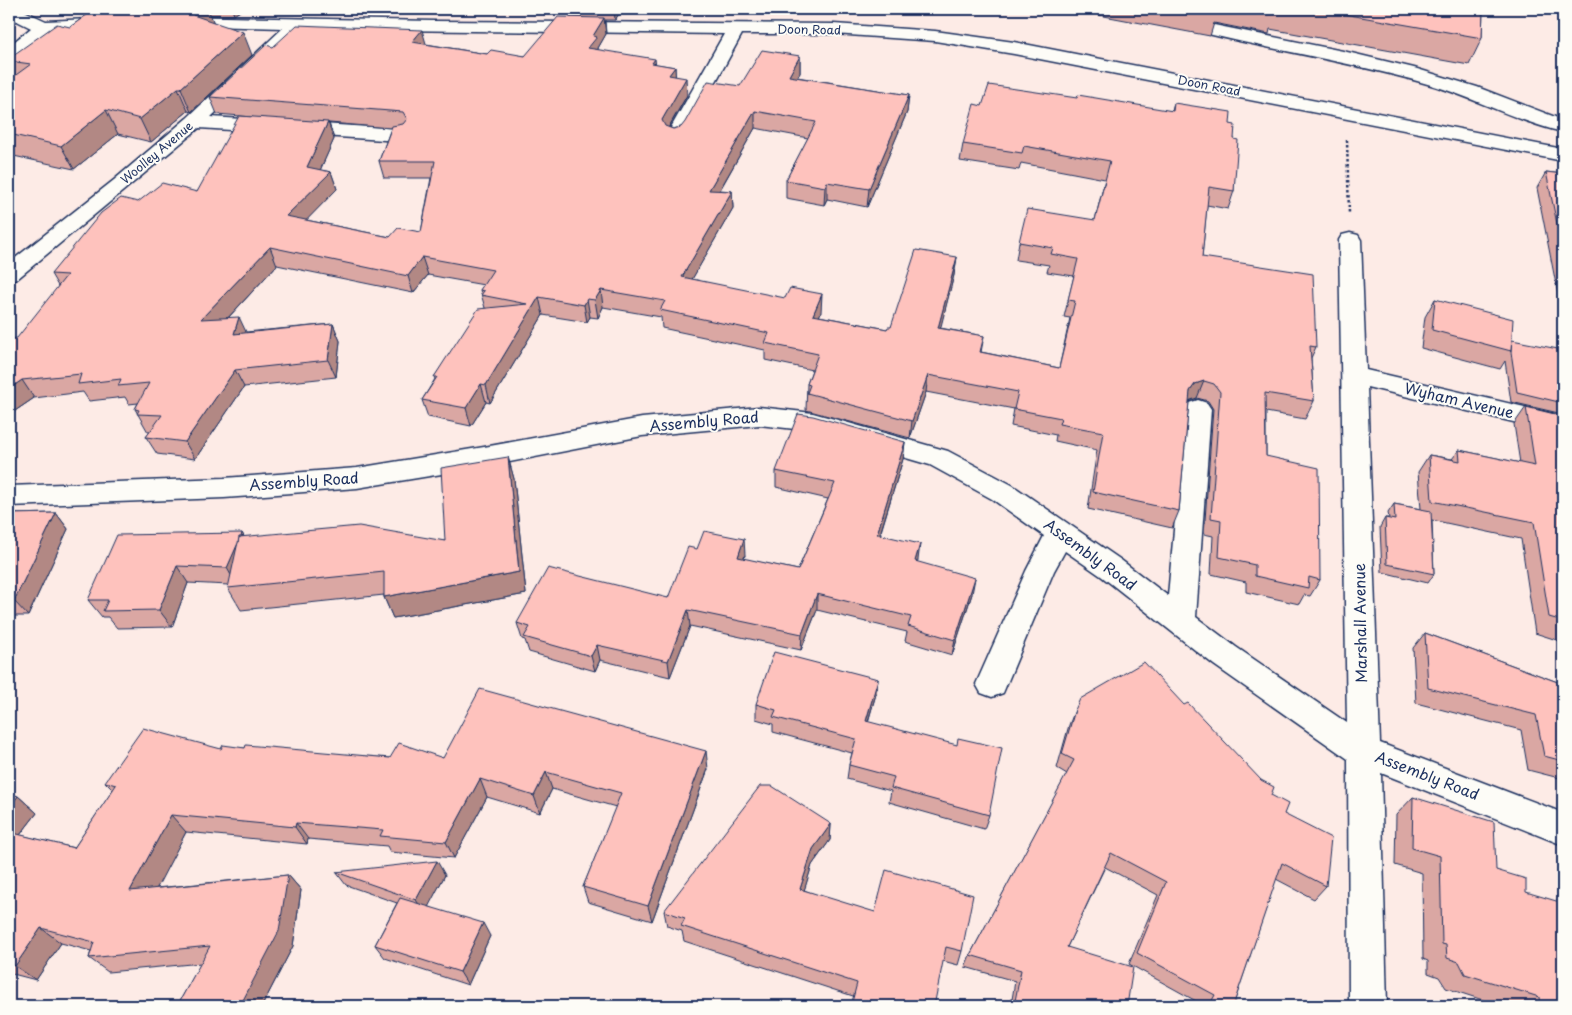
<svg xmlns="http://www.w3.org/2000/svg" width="1572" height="1015" font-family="'Playpen Sans',sans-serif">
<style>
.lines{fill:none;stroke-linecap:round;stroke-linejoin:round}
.minor-casing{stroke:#1b2f5e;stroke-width:3}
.major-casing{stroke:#1b2f5e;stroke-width:3}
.path{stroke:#1b2f5e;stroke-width:2.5;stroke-dasharray:2.5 2.5;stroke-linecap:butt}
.minor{fill:#fdfcf7;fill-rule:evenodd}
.major{fill:#faddab;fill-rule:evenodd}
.wall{fill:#daa7a3;stroke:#1b2f5e;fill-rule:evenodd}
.shaded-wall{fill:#b28884;stroke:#1b2f5e}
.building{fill:#fec2bd;stroke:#1b2f5e}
.labels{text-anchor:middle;stroke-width:4;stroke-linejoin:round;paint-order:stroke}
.far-street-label{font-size:12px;fill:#1b2f5e;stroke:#fdfcf7}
.street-label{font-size:15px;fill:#1b2f5e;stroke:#fdfcf7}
</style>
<rect width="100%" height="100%" fill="#fdebe6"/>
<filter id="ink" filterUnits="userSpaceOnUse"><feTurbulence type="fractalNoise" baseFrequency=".02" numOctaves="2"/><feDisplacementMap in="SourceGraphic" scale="10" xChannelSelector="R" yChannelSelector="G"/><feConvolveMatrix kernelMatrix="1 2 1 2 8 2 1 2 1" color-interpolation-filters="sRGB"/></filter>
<g filter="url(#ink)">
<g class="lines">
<g class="minor-casing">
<g id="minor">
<polygon points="9,9 20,9 46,21 111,18 117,19 120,23 117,27 111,28 48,32 16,59 9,61 9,46 31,28 9,17"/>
<polygon points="176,16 433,21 834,24 935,31 1014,42 1563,149 1563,161 1014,54 935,41 834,34 742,34 685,138 682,142 675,144 668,142 665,138 724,34 303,29 211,117 400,129 407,131 410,135 407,139 400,141 199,128 17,279 9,281 9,263 114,180 187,118 283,28 170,25 167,21 170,17"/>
<path d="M1214,25L1343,51L1414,68L1477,87L1563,120V132C1518,122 1475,98 1431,85C1357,63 1282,52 1208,34L1205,30L1208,26Z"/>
<polygon points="1350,233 1358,235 1361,240 1366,370 1563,416 1563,434 1367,387 1380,743 1563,813 1563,845 1381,773 1387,1006 1349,1006 1348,759 1214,665 1101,576 1065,551 1054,571 1003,693 992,697 981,693 976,684 1026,571 1044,536 992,499 930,465 813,431 759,425 642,436 484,467 357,488 224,498 9,506 9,486 224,478 357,468 484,447 642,418 759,407 813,413 948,451 1012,485 1121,560 1168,596 1185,409 1189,403 1198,400 1207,403 1211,409 1196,617 1236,647 1347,723 1339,240 1342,235"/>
</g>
</g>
<g class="major-casing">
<polygon id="major" points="1544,9 1563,9 1563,15 1547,13"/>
</g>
<polyline class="path" points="1347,140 1349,214"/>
<use href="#minor" class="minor"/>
<use href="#major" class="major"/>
</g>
<g class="wall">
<polygon points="95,9 243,9 234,15 210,15 213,22 252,55 191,112 188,111 151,142 118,134 74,169 9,155 9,80 15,76 9,65 9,58 70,27"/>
<path d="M570,9H622L615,20H605L606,34L598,48V50L656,64L675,67V76L687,95L669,127L673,129L681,127L740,86L800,56V73L797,77L909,95L907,112L867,207L827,199L824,205L786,198V180L808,138L755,128L720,190L732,191L733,208L692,279L821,312L819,316L887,329L891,327L957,257L954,275L940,328L984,336L981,352L1059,368L1070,318L1064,317L1074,276L1047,272L1049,265L1016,260L1019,242L1095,220L1105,179L1021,163L1019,170L960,161L963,144L982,106L1172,111L1174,103L1230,124L1234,139V191L1228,209L1207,205L1202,257L1316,347L1311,358L1314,401L1305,419L1266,412V456L1320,580L1310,596L1304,595L1299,604L1246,592V582L1211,574L1213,536L1204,534L1213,409L1208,401L1197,398L1189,401L1179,511L1172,528L1088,509L1097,450L1055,441L1056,435L1011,426L1014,409L926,392L910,438L806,410L807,384L812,370L765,360V350L662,328L661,317L603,307L598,318L590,317L587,322L543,315L490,403L486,402L471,426L428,417L422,400L435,379L434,377L485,308L480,290L484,285L428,275L413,293L277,265L228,318L246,332L333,324L340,341L336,377L244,387L195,459L157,454L146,437L150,432H148L135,409L138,403L129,404L125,397L89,401L83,392L34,398L9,415L58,286L51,274L138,202L197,192L253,117L217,114L210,97L273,47L426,44L487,54L525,56L571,18ZM329,123L391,128L379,161L384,178H431L421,232L390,237L306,220L337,189L331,172L320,170L334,139Z"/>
<polygon points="1067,9 1483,9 1482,38 1469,65 1270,29 1269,34 1214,23 1210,36"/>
<polygon points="1546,172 1563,174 1563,320 1537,188"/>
<polygon points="1435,299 1512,340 1563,403 1563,414 1511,402 1505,361 1500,369 1421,348 1425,317"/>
<polygon points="1526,407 1563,416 1563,642 1535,633 1521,539 1432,520 1434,574 1428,583 1382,572 1380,527 1385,518 1389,518 1388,513 1394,504 1421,509 1418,472 1429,455 1452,459 1459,450 1520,463 1514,424"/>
<polygon points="905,442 903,459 880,535 917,562 972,594 952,655 905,641 907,632 817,610 801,650 690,626 670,677 600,660 595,671 529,652 525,640 522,639 517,623 668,598 697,549 745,555 744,559 798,570 828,499 776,487 776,471"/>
<polygon points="508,457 514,479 526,594 393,618 384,597 384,595 241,610 228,588 229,585 188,583 172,627 117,628 108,617 102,617 88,600 242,533 244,537 445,541"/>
<polygon points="56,513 68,529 28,616 9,616 9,514"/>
<polygon points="1425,633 1563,684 1563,779 1528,770 1521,730 1416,703 1413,648"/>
<polygon points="878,679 876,694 868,722 989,815 984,829 889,802 891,791 847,779 849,765 852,753 773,732 773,724 756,719 756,704"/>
<polygon points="1075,710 1271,795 1284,814 1326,886 1314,899 1276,879 1233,1006 1205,1006 1129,964 1158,895 1105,867 1067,947 1127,1006 1011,1006 1015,981 965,967 970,955 1067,774 1057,768 1069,725"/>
<polygon points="245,748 390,758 443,758 708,769 652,921 588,902 583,887 616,807 552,789 540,813 487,797 454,858 390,852 387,846 308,839 307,844 186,832 156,888 288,875 301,890 293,946 262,1006 177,1006 201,963 108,972 89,958 91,951 61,943 36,980 9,973 9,793 18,796 37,813 20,835 74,848 113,790 105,782 221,749"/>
<polygon points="1413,797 1496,870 1526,892 1563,1006 1501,1006 1446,988 1439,977 1428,973 1428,961 1423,959 1422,873 1395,865 1396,815"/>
<polygon points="831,824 830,840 812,865 804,890 962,951 958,965 943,961 853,996 684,941 682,931 667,926 664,911"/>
<polygon points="336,872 445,875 428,906 490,936 468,985 385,958 375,945 397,903 346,885"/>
</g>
<g class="shaded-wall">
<polygon points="202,9 208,9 216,28 193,15"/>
<polygon points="232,9 243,9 234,15"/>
<polygon points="614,9 622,9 615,20"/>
<polygon points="604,18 606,34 598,48 599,54 588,48 593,36"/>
<polygon points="422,30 427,47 412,42"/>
<polygon points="243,32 252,55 191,112 181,88"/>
<polygon points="800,56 800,73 788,92 789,76"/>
<polygon points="655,59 657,75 652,63"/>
<polygon points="675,67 676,84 669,75"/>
<polygon points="686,78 687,95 663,137 662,120"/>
<polygon points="178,88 188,111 151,142 140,119"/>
<polygon points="909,95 907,112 867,207 869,189"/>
<polygon points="106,110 118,134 74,169 61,146"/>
<polygon points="755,111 755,128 710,207 709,190"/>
<polygon points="328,122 334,139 314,184 307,167"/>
<polygon points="331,172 337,189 293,234 286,216"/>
<polygon points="827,182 827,199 824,205 825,187"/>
<polygon points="732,191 733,208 683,295 682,277"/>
<polygon points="270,247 277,265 210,337 201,319"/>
<polygon points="422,257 428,275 413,293 408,276"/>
<polygon points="957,257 954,275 936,346 938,328"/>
<polygon points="601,290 603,307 598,318 595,300"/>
<polygon points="822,294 821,312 813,332 813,315"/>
<polygon points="539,297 543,315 490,403 486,385"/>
<polygon points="587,299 590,317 587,322 584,305"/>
<polygon points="239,317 247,334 234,334"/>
<polygon points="333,324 340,341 336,377 328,360"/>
<polygon points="235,370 244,387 195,459 185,442"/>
<polygon points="928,375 926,392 910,438 912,421"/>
<polygon points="22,380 34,398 9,415 9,389"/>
<polygon points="1204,381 1197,398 1188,401 1190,391 1195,384"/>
<polygon points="481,384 486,402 471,426 466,408"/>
<polygon points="905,442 903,459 875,550 877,534"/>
<polygon points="508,457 514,479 526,594 393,618 384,597 519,572"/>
<polygon points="56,513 68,529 28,616 14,601"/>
<polygon points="242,533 253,551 237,586 227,568"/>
<polygon points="744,539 745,555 739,574 738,557"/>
<polygon points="920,544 918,560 913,577 915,561"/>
<polygon points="177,566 188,583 172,627 159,610"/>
<polygon points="975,578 972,594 952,655 955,640"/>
<polygon points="817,594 817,610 801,650 802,634"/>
<polygon points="688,610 690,626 670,677 668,661"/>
<polygon points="597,645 600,660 595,671 591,656"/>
<polygon points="878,679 876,694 864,735 866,721"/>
<polygon points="706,751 708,769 652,921 648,906"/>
<polygon points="546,772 552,789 540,813 534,796"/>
<polygon points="480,779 487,797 454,858 446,842"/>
<polygon points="18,796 37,813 13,844 9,840 9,808"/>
<polygon points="171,815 186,832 147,907 130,891"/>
<polygon points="296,823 308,839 307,844 295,827"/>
<polygon points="831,824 830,840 812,865 800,904 800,889 813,849"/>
<polygon points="437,861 445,875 425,913 416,900"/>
<polygon points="288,875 301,890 293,946 262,1006 240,1006"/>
<polygon points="483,923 490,936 468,985 460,972"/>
<polygon points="41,928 61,943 36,980 15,966"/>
</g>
<g class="building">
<polygon points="95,9 202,9 193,15 243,32 181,88 178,88 140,119 106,110 61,146 9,134 9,80 31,64 9,61 9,58 57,24 70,27"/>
<polygon points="1315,9 1483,9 1482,38"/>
<polygon points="558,17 604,18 593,36 597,37 588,48 655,59 652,63 675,67 669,75 686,78 662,120 665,126 673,129 681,127 685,122 708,81 740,86 762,50 800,56 789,76 909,95 869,189 827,182 825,187 786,180 816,122 755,111 709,190 732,191 682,277 785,298 790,288 822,294 813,315 887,329 888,327 891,327 916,250 957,257 938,328 984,336 980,352 1059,368 1075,301 1068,300 1078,259 1051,254 1053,248 1019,242 1027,209 1095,220 1110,161 1024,146 1022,153 963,144 974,104 982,106 989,85 1077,98 1078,95 1173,111 1174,103 1231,112 1230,124 1235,125 1234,139 1238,140 1234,191 1209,187 1202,257 1313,274 1316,347 1310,346 1314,401 1265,393 1266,456 1319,468 1320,580 1309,577 1308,588 1255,576 1255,565 1219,557 1221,520 1211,518 1220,392 1214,384 1204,381 1195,384 1190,391 1179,511 1093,492 1103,432 1059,424 1061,418 1014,409 1018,392 928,375 912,421 807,393 810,385 807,384 818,354 765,343 769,333 660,310 665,301 601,290 595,300 587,299 584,305 539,297 486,385 481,384 466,408 422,400 437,377 434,377 478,309 527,304 481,295 484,291 480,290 493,270 422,257 408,276 270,247 201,319 239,317 234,334 333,324 328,360 235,370 185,442 146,437 162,415 137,414 139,410 135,409 149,383 118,386 121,379 78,384 81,374 22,380 9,389 9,339 17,338 67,275 51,274 101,213 121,198 138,202 162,183 197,192 239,116 328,122 307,167 331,172 286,216 390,237 398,228 421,232 435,161 379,161 392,126 403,124 407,119 403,112 210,97 266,45 273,47 297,25 422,30 412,42 487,54 491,50 525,56"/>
<polygon points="1546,172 1563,174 1563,252"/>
<polygon points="1435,299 1513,319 1511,351 1432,330"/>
<polygon points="1512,340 1563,350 1563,403 1517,392 1511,352"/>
<polygon points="1526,407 1563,416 1563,621 1549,617 1534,522 1432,501 1429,455 1460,461 1459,450 1535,466"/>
<polygon points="798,414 813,416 905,442 877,534 920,544 915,561 975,578 955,640 908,626 911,617 817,594 802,634 688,610 668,661 597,645 591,656 524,637 530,627 517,623 548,568 668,598 688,547 697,549 704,531 744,539 738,557 798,570 835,483 776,471"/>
<polygon points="508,457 519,572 384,597 384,572 228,588 239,537 359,526 445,541 441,468"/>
<polygon points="1394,504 1431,511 1434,574 1387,564 1385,518 1395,520"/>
<polygon points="56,513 14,601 9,601 9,514"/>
<polygon points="242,533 241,537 239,537 238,543 227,568 177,566 159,610 103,611 108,600 88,600 117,535"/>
<polygon points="1425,633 1563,684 1563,761 1544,756 1536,715 1428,688"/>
<polygon points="774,652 878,679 866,721 957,745 958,738 1002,748 989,815 891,788 894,777 849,765 856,739 773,717 776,710 756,704"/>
<polygon points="1144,662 1184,705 1188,703 1261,780 1274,787 1271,795 1288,804 1284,814 1331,838 1326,886 1282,863 1233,1006 1209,1006 1215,995 1137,953 1166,882 1111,853 1067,947 1133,967 1127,1006 1014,1006 1021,970 970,955 1074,760 1062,754 1075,710 1080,699"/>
<polygon points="480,689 706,751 648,906 583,887 621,793 546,772 534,796 480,779 446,842 380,836 383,830 296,823 295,827 171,815 130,891 288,875 279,931 240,1006 177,1006 210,946 89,958 94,942 41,928 15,966 9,965 9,832 74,848 116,785 105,782 143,728 221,749 223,745 245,748 246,745 390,758 399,743 443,758"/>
<polygon points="760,786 772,786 831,824 813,849 800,889 875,912 886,870 973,895 962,951 946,947 934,1006 851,1006 857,983 681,926 685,918 664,911"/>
<polygon points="9,793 18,796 9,808"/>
<polygon points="1413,797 1494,822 1496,870 1526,879 1526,892 1563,903 1563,1006 1540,1006 1539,997 1465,974 1459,962 1447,958 1446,945 1442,944 1440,856 1412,848"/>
<polygon points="437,861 416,900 336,872"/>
<polygon points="400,898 483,923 460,972 375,945"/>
</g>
</g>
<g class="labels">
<g class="far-street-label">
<text transform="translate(809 30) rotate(1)" y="4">Doon Road</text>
<text transform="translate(1209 86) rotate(11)" y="4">Doon Road</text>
<text transform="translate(157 153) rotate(-40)" y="4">Woolley Avenue</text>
</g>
<g class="street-label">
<text transform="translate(1459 401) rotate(13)" y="5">Wyham Avenue</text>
<text transform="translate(704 422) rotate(-5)" y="5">Assembly Road</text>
<text transform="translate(304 482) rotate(-4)" y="5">Assembly Road</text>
<text transform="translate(1090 555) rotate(36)" y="5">Assembly Road</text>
<text transform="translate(1361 623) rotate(-91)" y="5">Marshall Avenue</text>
<text transform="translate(1427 776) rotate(21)" y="5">Assembly Road</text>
</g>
</g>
<rect width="1572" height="1015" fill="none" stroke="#fdfcf7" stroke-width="30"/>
<rect x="15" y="15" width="1542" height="985" fill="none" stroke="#1b2f5e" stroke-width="2" filter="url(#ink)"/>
</svg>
